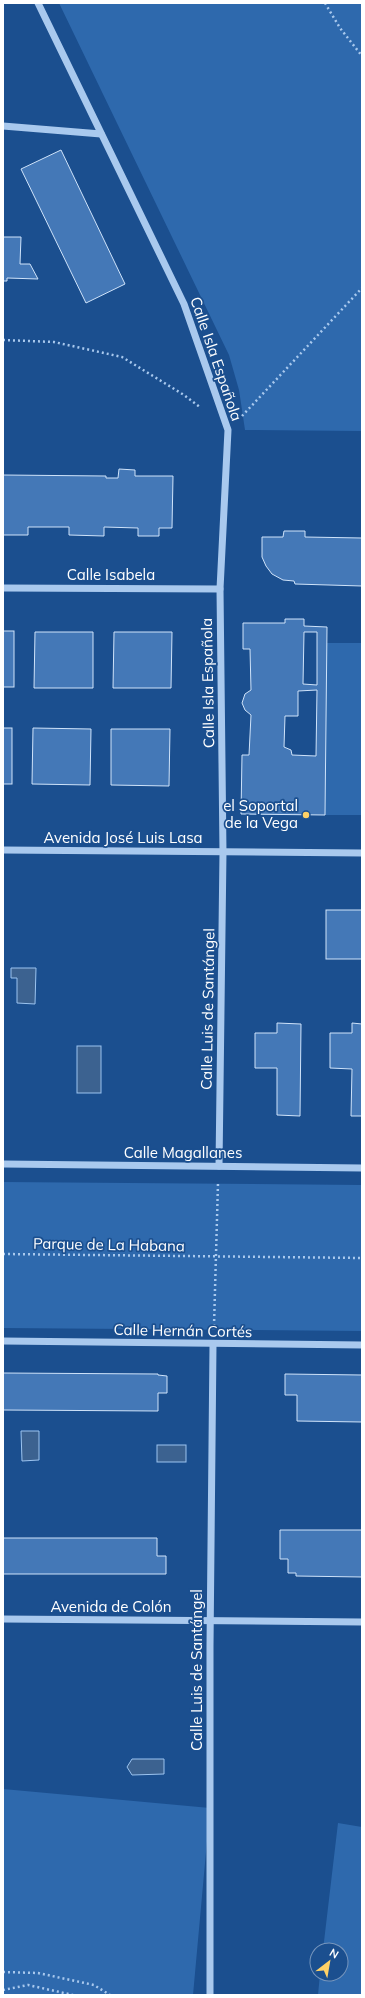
<svg xmlns="http://www.w3.org/2000/svg" width="365" height="1998" font-family="Mulish,sans-serif">
<style>
.green{fill:#2e69ad}
.water{fill:#3c6290;stroke:#9cc4f0}
.building{fill:#4478b7;stroke:#cfe3fa;fill-rule:evenodd}
.lines{fill:none;stroke-linecap:round;stroke-linejoin:round}
.path{stroke:#a9c9ee;stroke-width:2.5;stroke-dasharray:2 3;stroke-linecap:butt}
.minor{stroke:#a9c9ee;stroke-width:7}
.poi-dot{fill:#ffd166;stroke:#1b4f8f;stroke-width:1.5}
.labels{text-anchor:middle;stroke-width:3.5;stroke-linejoin:round;paint-order:stroke}
.street-label{font-size:15px;fill:#fff;stroke:#1b4f8f}
.poi-label{font-size:15px;fill:#fff;stroke:#1b4f8f;text-anchor:end}
</style>
<rect width="100%" height="100%" fill="#1b4f8f"/>
<g class="green">
<polygon points="59,3 362,3 362,431 245,430 239,390 229,355"/>
<polygon points="326,643 362,643 362,815 325,815"/>
<polygon points="3,1182 362,1185 362,1331 3,1328"/>
<polygon points="3,1789 210,1808 193,1995 3,1995"/>
<polygon points="338,1823 362,1827 362,1995 318,1995 320,1974 341,1974 341,1950 323,1950"/>
</g>
<g class="water">
<polygon points="11,968 36,968 35,1004 17,1003 17,978 11,978"/>
<rect x="77" y="1046" width="24" height="47"/>
<polygon points="21,1431 39,1431 39,1460 22,1461"/>
<rect x="157" y="1445" width="29" height="17"/>
<polygon points="132,1759 164,1759 164,1774 132,1775 127,1767"/>
</g>
<g class="building">
<polygon points="61,150 125,284 86,303 21,169"/>
<polygon points="3,237 21,237 20,264 30,264 38,279 7,278 7,281 3,281"/>
<polygon points="119,469 135,470 135,476 173,476 172,528 159,528 159,536 138,536 138,528 104,527 104,536 69,535 69,527 28,527 28,535 3,535 3,475 106,476 106,478 118,478"/>
<polygon points="284,531 305,531 305,537 362,538 362,586 295,584 294,581 283,580 272,574 266,566 262,557 262,537 283,537"/>
<path d="M285,619H304V626L327,627L325,815L241,814L242,755H249L251,715L245,710L242,703L245,694L251,690L250,649H243V623H285ZM304,632H317V685L303,684ZM317,690L316,756L292,755L291,750L284,747L285,716H298V691Z"/>
<rect x="3" y="631" width="11" height="56"/>
<polygon points="35,632 93,632 93,688 34,688"/>
<polygon points="114,632 172,632 171,688 113,688"/>
<rect x="3" y="728" width="9" height="56"/>
<polygon points="33,728 91,729 90,785 32,784"/>
<polygon points="111,729 170,729 169,786 111,785"/>
<rect x="326" y="910" width="36" height="49"/>
<polygon points="277,1023 301,1024 300,1116 277,1115 277,1068 255,1068 255,1033 277,1033"/>
<polygon points="352,1023 362,1024 362,1116 351,1116 352,1069 330,1068 330,1033 352,1033"/>
<polygon points="3,1373 158,1374 158,1375 167,1376 167,1393 158,1393 158,1411 3,1410"/>
<polygon points="285,1374 362,1375 362,1422 297,1421 297,1395 285,1395"/>
<polygon points="280,1530 362,1530 362,1577 296,1576 296,1573 288,1573 288,1559 280,1559"/>
<polygon points="3,1538 157,1538 157,1556 166,1556 166,1574 3,1574"/>
</g>
<g class="lines">
<g class="path">
<polyline points="325,3 340,28 362,56"/>
<polyline points="3,340 54,342 122,357 184,395 201,408"/>
<polyline points="242,416 362,288"/>
<polyline points="3,1254 362,1258"/>
<polyline points="214,1326 218,1183"/>
<polyline points="3,1972 38,1973 94,1985 110,1995"/>
<polyline points="3,1990 28,1985 73,1995"/>
</g>
<g class="minor">
<polyline points="38,3 184,304 228,430 220,589 223,852 219,1166"/>
<polyline points="3,126 101,134"/>
<polyline points="3,588 220,589"/>
<polyline points="3,850 362,853"/>
<polyline points="3,1164 362,1168"/>
<polyline points="3,1341 362,1345"/>
<polyline points="3,1619 362,1622"/>
<polyline points="210,1995 210,1646 213,1345"/>
</g>
</g>
<circle class="poi-dot" cx="306" cy="815" r="4"/>
<g class="labels">
<g class="street-label">
<text transform="translate(216 359) rotate(71)" y="5">Calle Isla Española</text>
<text x="111" y="580">Calle Isabela</text>
<text transform="translate(208 683) rotate(-91)" y="5">Calle Isla Española</text>
<text x="123" y="843">Avenida José Luis Lasa</text>
<text transform="translate(208 1009) rotate(-89)" y="5">Calle Luis de Santángel</text>
<text x="183" y="1158">Calle Magallanes</text>
<text transform="translate(109 1245) rotate(1)" y="5">Parque de La Habana</text>
<text transform="translate(183 1331) rotate(1)" y="5">Calle Hernán Cortés</text>
<text x="111" y="1612">Avenida de Colón</text>
<text transform="translate(197 1670) rotate(-90)" y="5">Calle Luis de Santángel</text>
</g>
<g class="poi-label">
<text x="298" y="811">el Soportal<tspan x="298" dy="17">de la Vega</tspan></text>
</g>
</g>
<rect width="365" height="1998" fill="none" stroke="#ffffff" stroke-width="8"/>
<g transform="translate(329 1962) rotate(31)"><circle r="19" fill="#1b4f8f" stroke="#7695bc"/>
<path d="M0-3L7 15L0 10L-7 15Z" fill="#ffd166"/>
<text y="-6" font-size="11" font-weight="bold" text-anchor="middle" fill="#ffffff">N</text>
</g>
</svg>
